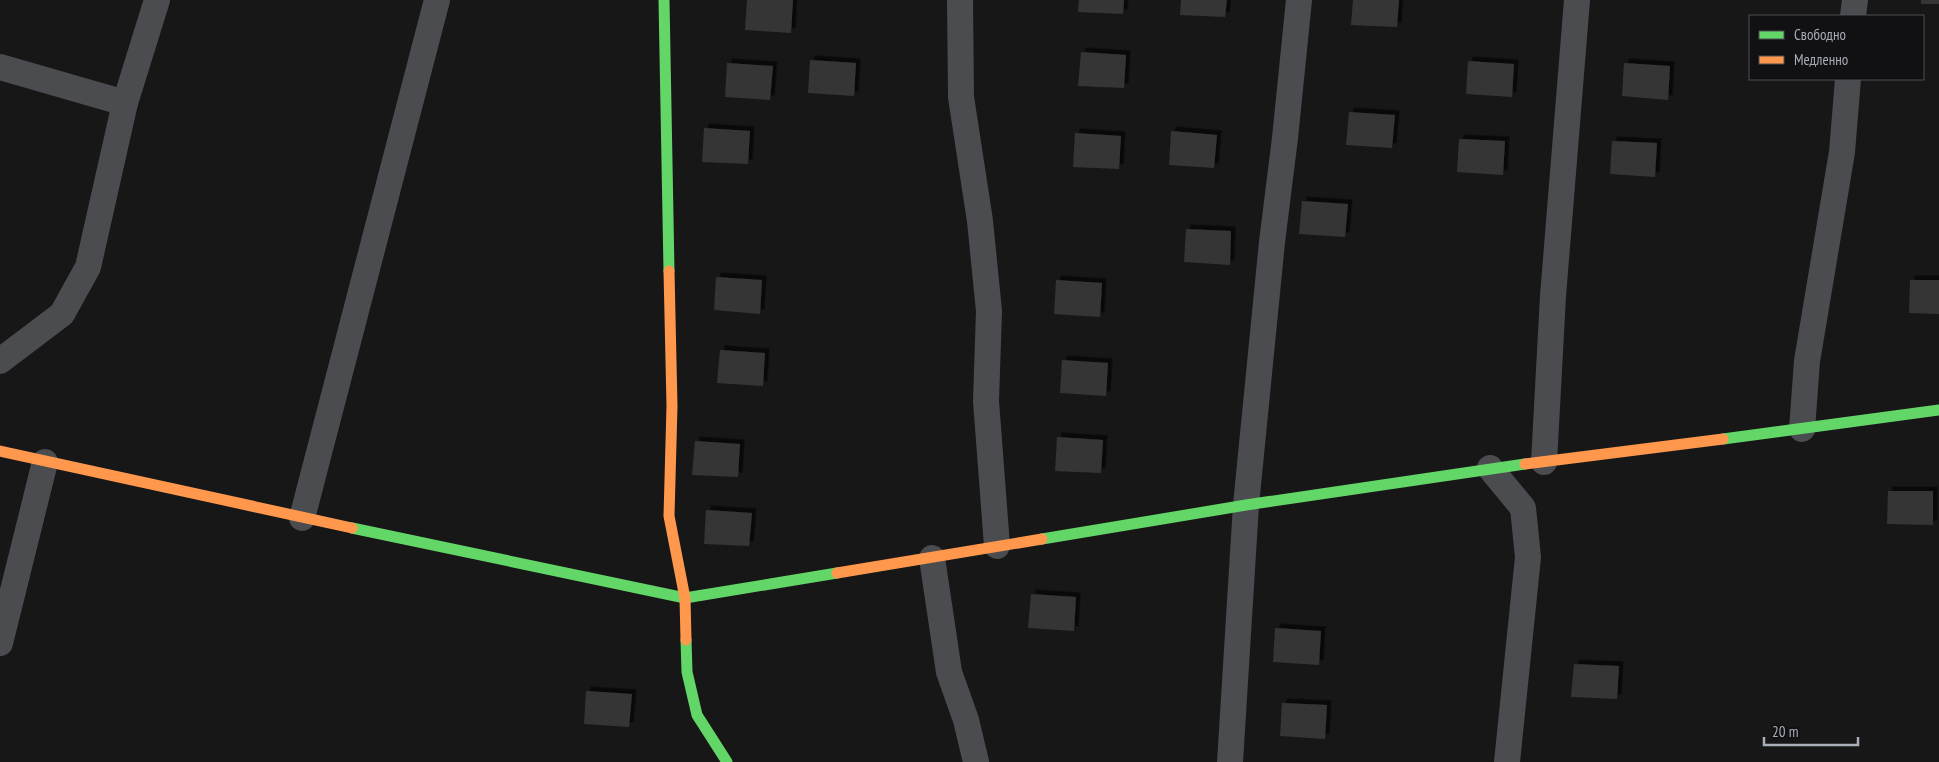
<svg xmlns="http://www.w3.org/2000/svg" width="1939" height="762" font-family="'PT Sans Narrow',sans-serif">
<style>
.building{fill:#353536;filter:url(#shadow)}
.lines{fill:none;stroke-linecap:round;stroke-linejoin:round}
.street{stroke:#4b4c50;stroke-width:26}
.fast{stroke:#63d668;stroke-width:11}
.slow{stroke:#ff974d;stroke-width:11}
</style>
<defs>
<filter id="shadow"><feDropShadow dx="4.5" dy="-4.5" stdDeviation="0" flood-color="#0009"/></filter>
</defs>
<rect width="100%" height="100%" fill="#171717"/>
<g class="building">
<polygon points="747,0 793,0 791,33 745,30"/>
<polygon points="1079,0 1124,0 1123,14 1078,12"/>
<polygon points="1181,0 1227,0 1225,17 1180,15"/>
<polygon points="1353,0 1399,0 1397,27 1351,25"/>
<rect x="1921" y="0" width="18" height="4"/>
<polygon points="1081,52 1126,55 1124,88 1078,86"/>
<polygon points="810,60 856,63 854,96 808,93"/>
<polygon points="1468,61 1514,64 1512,97 1466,94"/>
<polygon points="727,63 773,66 770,100 725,97"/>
<polygon points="1624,63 1670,66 1668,100 1622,96"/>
<polygon points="1349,112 1395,115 1392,148 1346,145"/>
<polygon points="704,128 750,131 748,164 702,162"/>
<polygon points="1171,131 1217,135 1214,168 1169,165"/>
<polygon points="1075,133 1121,136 1119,169 1073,167"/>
<polygon points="1459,139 1505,141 1503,175 1457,172"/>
<polygon points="1612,141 1657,143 1655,177 1610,174"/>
<polygon points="1302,201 1348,204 1345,237 1299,234"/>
<polygon points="1186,229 1231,231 1230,265 1184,262"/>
<polygon points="716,277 762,280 760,314 714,310"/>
<polygon points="1056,280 1102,283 1100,317 1054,314"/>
<polygon points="1910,280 1939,280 1939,314 1909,313"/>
<polygon points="720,350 765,353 763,386 717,383"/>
<polygon points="1062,360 1108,363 1106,396 1060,393"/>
<polygon points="1057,437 1103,440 1101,473 1055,471"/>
<polygon points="695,441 740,444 738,477 692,475"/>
<polygon points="1888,491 1933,491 1933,525 1887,524"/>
<polygon points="706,510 752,513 749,546 704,544"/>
<polygon points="1031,594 1076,597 1074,631 1028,628"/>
<polygon points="1275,628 1321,631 1319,665 1273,662"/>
<polygon points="1574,664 1619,666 1617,699 1571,697"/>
<polygon points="586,691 632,694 629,727 584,724"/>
<polygon points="1282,703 1327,705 1325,739 1280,736"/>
</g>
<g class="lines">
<g class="street">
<polyline points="960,0 961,97 980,221 989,311 986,401 997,546"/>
<polyline points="1853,16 1855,0"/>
<polyline points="0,67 125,103"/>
<polyline points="0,361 62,314 88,267 125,103 157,0"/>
<polyline points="1802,429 1807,361 1842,152 1848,79"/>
<polyline points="1544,462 1553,296 1577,0"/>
<polyline points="1490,468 1523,508 1528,557 1507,762"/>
<polyline points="302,518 437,0"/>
<polyline points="932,558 949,672 966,720 976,762"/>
<polyline points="0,643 45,462"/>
<polyline points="1230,762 1246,505 1272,242 1285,138 1299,0"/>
</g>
<g class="fast">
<polyline points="664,0 669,271"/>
<polyline points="1723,439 1939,410"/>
<polyline points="352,528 685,598 837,573"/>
<polyline points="1042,539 1246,505 1525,464"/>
<polyline points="686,640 687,672 697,715 727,762"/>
</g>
<g class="slow">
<polyline points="669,271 672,406 669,516 685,598 686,640"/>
<polyline points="0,451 352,528"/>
<polyline points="1525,464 1723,439"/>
<polyline points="837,573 1042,539"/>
</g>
</g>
<rect x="1749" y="15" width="175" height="65" fill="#111113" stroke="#4d4f55"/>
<rect x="1759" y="31" width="25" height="8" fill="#63d668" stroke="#4d4f55"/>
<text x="1794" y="40" font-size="15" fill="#a8adb8">Свободно</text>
<rect x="1759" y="56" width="25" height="8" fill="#ff974d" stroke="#4d4f55"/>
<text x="1794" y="65" font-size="15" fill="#a8adb8">Медленно</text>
<path d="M1764 737v8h94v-8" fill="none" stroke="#a8adb8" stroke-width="2.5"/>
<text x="1772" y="737" font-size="15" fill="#a8adb8" stroke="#111113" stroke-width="4" paint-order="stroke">20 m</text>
</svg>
